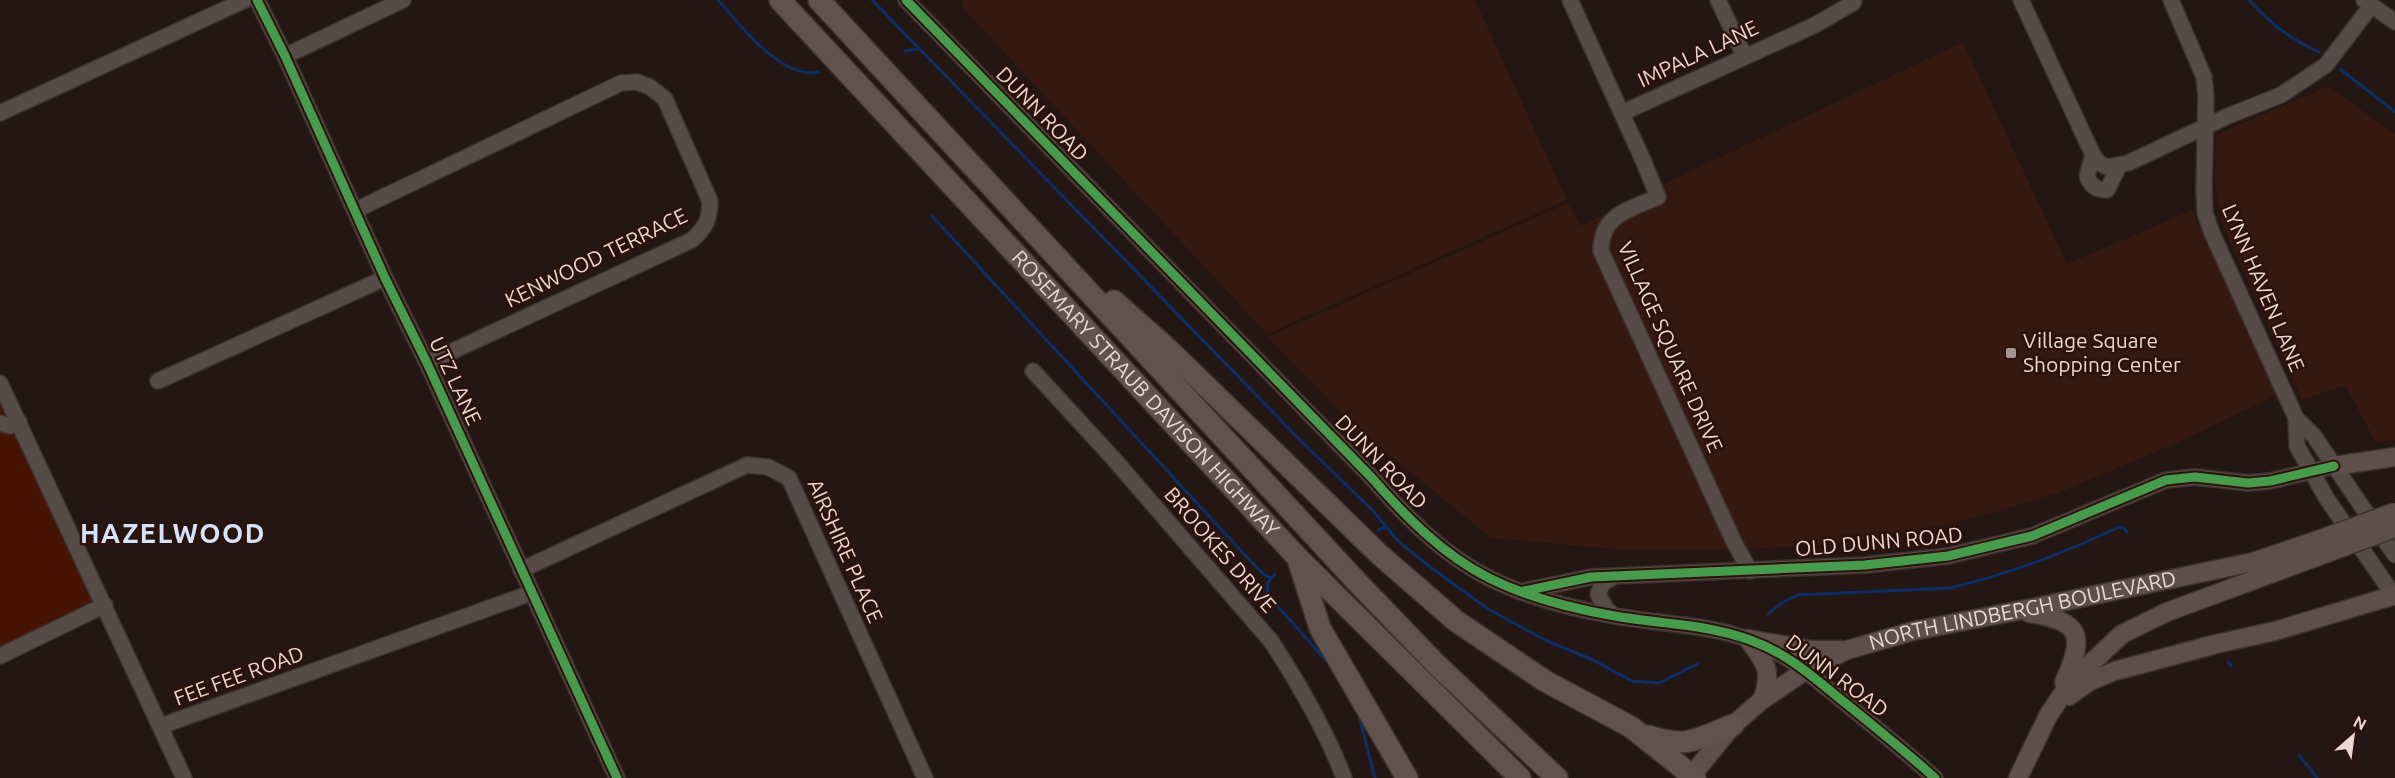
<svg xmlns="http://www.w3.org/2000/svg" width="2395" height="778" font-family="Ubuntu,sans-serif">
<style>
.built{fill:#35180f}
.green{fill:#471404}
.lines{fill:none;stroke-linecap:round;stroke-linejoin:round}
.stream{stroke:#0a2e65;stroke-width:3}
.minor-casing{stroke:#3d322f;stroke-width:18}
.major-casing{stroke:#3d322f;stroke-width:21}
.highway-casing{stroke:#3d322f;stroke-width:24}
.minor{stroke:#564b47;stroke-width:15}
.major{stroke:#5e4f4a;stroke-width:18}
.highway{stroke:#61524c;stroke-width:21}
.major-bridge-casing{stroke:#3d322f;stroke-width:21;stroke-linecap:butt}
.major-bridge{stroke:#5e4f4a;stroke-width:18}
.cycleway-casing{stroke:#2c120a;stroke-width:13}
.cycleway{stroke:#469c4c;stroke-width:9}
.poi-dot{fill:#a5948f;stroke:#2c120a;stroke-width:2}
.labels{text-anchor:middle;stroke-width:5;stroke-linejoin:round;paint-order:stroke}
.street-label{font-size:21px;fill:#ead8d2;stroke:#2c120a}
.poi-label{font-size:21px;fill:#ead8d2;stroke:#2c120a;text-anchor:start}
.district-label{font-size:27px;font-weight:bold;letter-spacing:1.5px;fill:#d3e3fd;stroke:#2c120a}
</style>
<rect width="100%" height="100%" fill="#241612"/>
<g class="built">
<polygon points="963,0 1475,0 1567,200 1267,334 961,6"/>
<polygon points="1963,42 2067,264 2192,210 2277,395 2177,443 2058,493 1968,520 1848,543 1751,549 1626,550 1491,538 1355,427 1267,337 1568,203 1581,226 1670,181"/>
<polygon points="2328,86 2395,134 2395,440 2376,443 2345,385 2302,400 2221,221 2215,181 2216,135"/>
</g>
<polygon class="green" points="0,397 97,602 0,649"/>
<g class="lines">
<g class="stream">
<path d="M718,0C739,24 782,80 818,72"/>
<polyline points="872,0 1298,438 1374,512 1398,541 1433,569 1488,609 1545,640 1593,660 1632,681 1659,683 1697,664"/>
<path d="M2249,0C2269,23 2290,39 2319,52"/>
<polyline points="905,51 918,49"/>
<polyline points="2340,69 2395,112"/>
<polyline points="932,216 1244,554 1263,574 1271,578"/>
<polyline points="1378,530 1386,527"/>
<polyline points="1275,574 1268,582 1267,594 1329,664"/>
<path d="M1768,614L1783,602L1798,595L1950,588C2008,574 2065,553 2119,527L2124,528L2127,532"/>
<polyline points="2228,662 2231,666"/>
<polyline points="1359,716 1375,778"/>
<polyline points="2299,755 2317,778"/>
</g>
<g class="minor-casing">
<g id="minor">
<polyline points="257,0 285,56 385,278 427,363 617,778"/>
<path d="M906,0L1372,478C1405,516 1443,555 1489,578C1527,597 1574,609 1615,616C1660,624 1707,624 1750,640C1789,654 1813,677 1844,702C1875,727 1906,752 1935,778"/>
<path d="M1570,0L1643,160L1658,197C1629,210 1601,214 1601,251L1734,542L1750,571"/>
<polyline points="1718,0 1744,55"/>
<polyline points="2021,0 2093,155 2099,163 2107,167 2128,163 2228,116 2281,95 2326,65 2371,6"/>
<polyline points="2171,0 2204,77 2206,97 2204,189 2205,213 2212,233 2296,418 2314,436 2395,555"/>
<polyline points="2364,0 2395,22"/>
<polyline points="285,56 403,0"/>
<polyline points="0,113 245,0"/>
<polyline points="1622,113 1815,25 1853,3 1854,0"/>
<path d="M2093,155L2087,176C2091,186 2096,190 2107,190L2119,166"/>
<path d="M356,210L621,83L637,82L650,87L665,99L710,201C710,220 705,228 692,240L427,363"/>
<path d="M1033,371L1112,457L1271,641C1299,684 1326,730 1344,778"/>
<polyline points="158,381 385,278"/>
<polyline points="0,383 184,778"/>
<polyline points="2296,418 2297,446 2327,499 2395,597"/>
<polyline points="0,423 10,426 19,422"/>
<polyline points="521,570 747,465 768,467 789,478 925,778"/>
<polyline points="1613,577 1603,583 1598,594 1606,609 1614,616"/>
<polyline points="1524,591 1591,577 1865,565 1948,556 2032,536 2166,480 2195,477 2248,483 2270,481 2334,466"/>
<polyline points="0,656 105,605"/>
<polyline points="161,726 531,593"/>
</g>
</g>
<g class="major-casing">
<g id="major">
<polyline points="2334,466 2395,457"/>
<path d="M2029,613C2081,621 2086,635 2064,682"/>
<polyline points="1748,639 1811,650 1841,650"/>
<path d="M1748,639C1766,663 1773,671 1762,700"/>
<polyline points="2069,696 2090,681 2115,671 2216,644 2275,631 2395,595"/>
<path id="s1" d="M1692,775L1733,725L1762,700L1806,670L1847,650L1913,631L2037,607L2253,562L2318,540"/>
<polyline points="2018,778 2048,716 2069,684 2122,634 2167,612 2327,553"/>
</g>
</g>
<g class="highway-casing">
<g id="highway">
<path id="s2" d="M780,0L1298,558L1520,778"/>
<polyline points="819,0 1358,583 1437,665 1557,778"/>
<polyline points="1114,301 1168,349 1380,555 1456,621 1545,681 1631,727 1695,778"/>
<polyline points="1299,562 1320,628 1407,778"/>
<path d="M1648,736C1687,749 1697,739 1733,725"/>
</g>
</g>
<use href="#minor" class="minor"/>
<use href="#major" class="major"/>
<use href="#highway" class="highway"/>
<g class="major-bridge-casing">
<g id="major-bridge">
<polyline points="2318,540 2395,512"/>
<polyline points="2327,553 2395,528"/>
</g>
</g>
<use href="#major-bridge" class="major-bridge"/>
<g class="cycleway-casing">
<g id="cycleway">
<polyline points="257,0 285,56 385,278 427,363 617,778"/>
<path d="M906,0L1372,478C1405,516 1443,555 1489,578C1527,597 1574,609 1615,616C1660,624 1707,624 1750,640C1789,654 1813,677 1844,702C1875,727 1906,752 1935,778"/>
<polyline points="1524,591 1591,577 1865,565 1948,556 2032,536 2166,480 2195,477 2248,483 2270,481 2334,466"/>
</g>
</g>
<use href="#cycleway" class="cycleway"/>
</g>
<rect class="poi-dot" x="2005" y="347" width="12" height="12" rx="3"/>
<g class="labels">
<g class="street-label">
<text transform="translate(1698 54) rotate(-25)" y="7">IMPALA LANE</text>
<text transform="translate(1042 114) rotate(46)" y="7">DUNN ROAD</text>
<text transform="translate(596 258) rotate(-26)" y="7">KENWOOD TERRACE</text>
<text transform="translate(2263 288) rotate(67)" y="7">LYNN HAVEN LANE</text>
<text transform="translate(1670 347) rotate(66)" y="7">VILLAGE SQUARE DRIVE</text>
<text transform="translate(455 381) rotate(65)" y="7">UTZ LANE</text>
<text dy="7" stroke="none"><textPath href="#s2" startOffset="537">ROSEMARY STRAUB DAVISON HIGHWAY</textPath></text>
<text transform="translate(1381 462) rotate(46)" y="7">DUNN ROAD</text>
<text transform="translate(1879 542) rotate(-5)" y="7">OLD DUNN ROAD</text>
<text transform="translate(1220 550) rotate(49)" y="7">BROOKES DRIVE</text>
<text transform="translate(845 551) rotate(66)" y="7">AIRSHIRE PLACE</text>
<text dy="7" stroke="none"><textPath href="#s1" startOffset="382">NORTH LINDBERGH BOULEVARD</textPath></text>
<text transform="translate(239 676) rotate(-20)" y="7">FEE FEE ROAD</text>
<text transform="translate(1837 676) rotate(37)" y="7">DUNN ROAD</text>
</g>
<g class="poi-label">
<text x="2023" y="348">Village Square<tspan x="2023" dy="24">Shopping Center</tspan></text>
</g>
<g class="district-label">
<text x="173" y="543">HAZELWOOD</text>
</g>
</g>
<g transform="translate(2353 736) rotate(28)" stroke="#2c120a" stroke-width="4.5" paint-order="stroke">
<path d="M0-4.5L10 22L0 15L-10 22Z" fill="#ead8d2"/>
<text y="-9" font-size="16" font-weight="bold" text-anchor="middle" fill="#ead8d2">N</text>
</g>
</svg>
